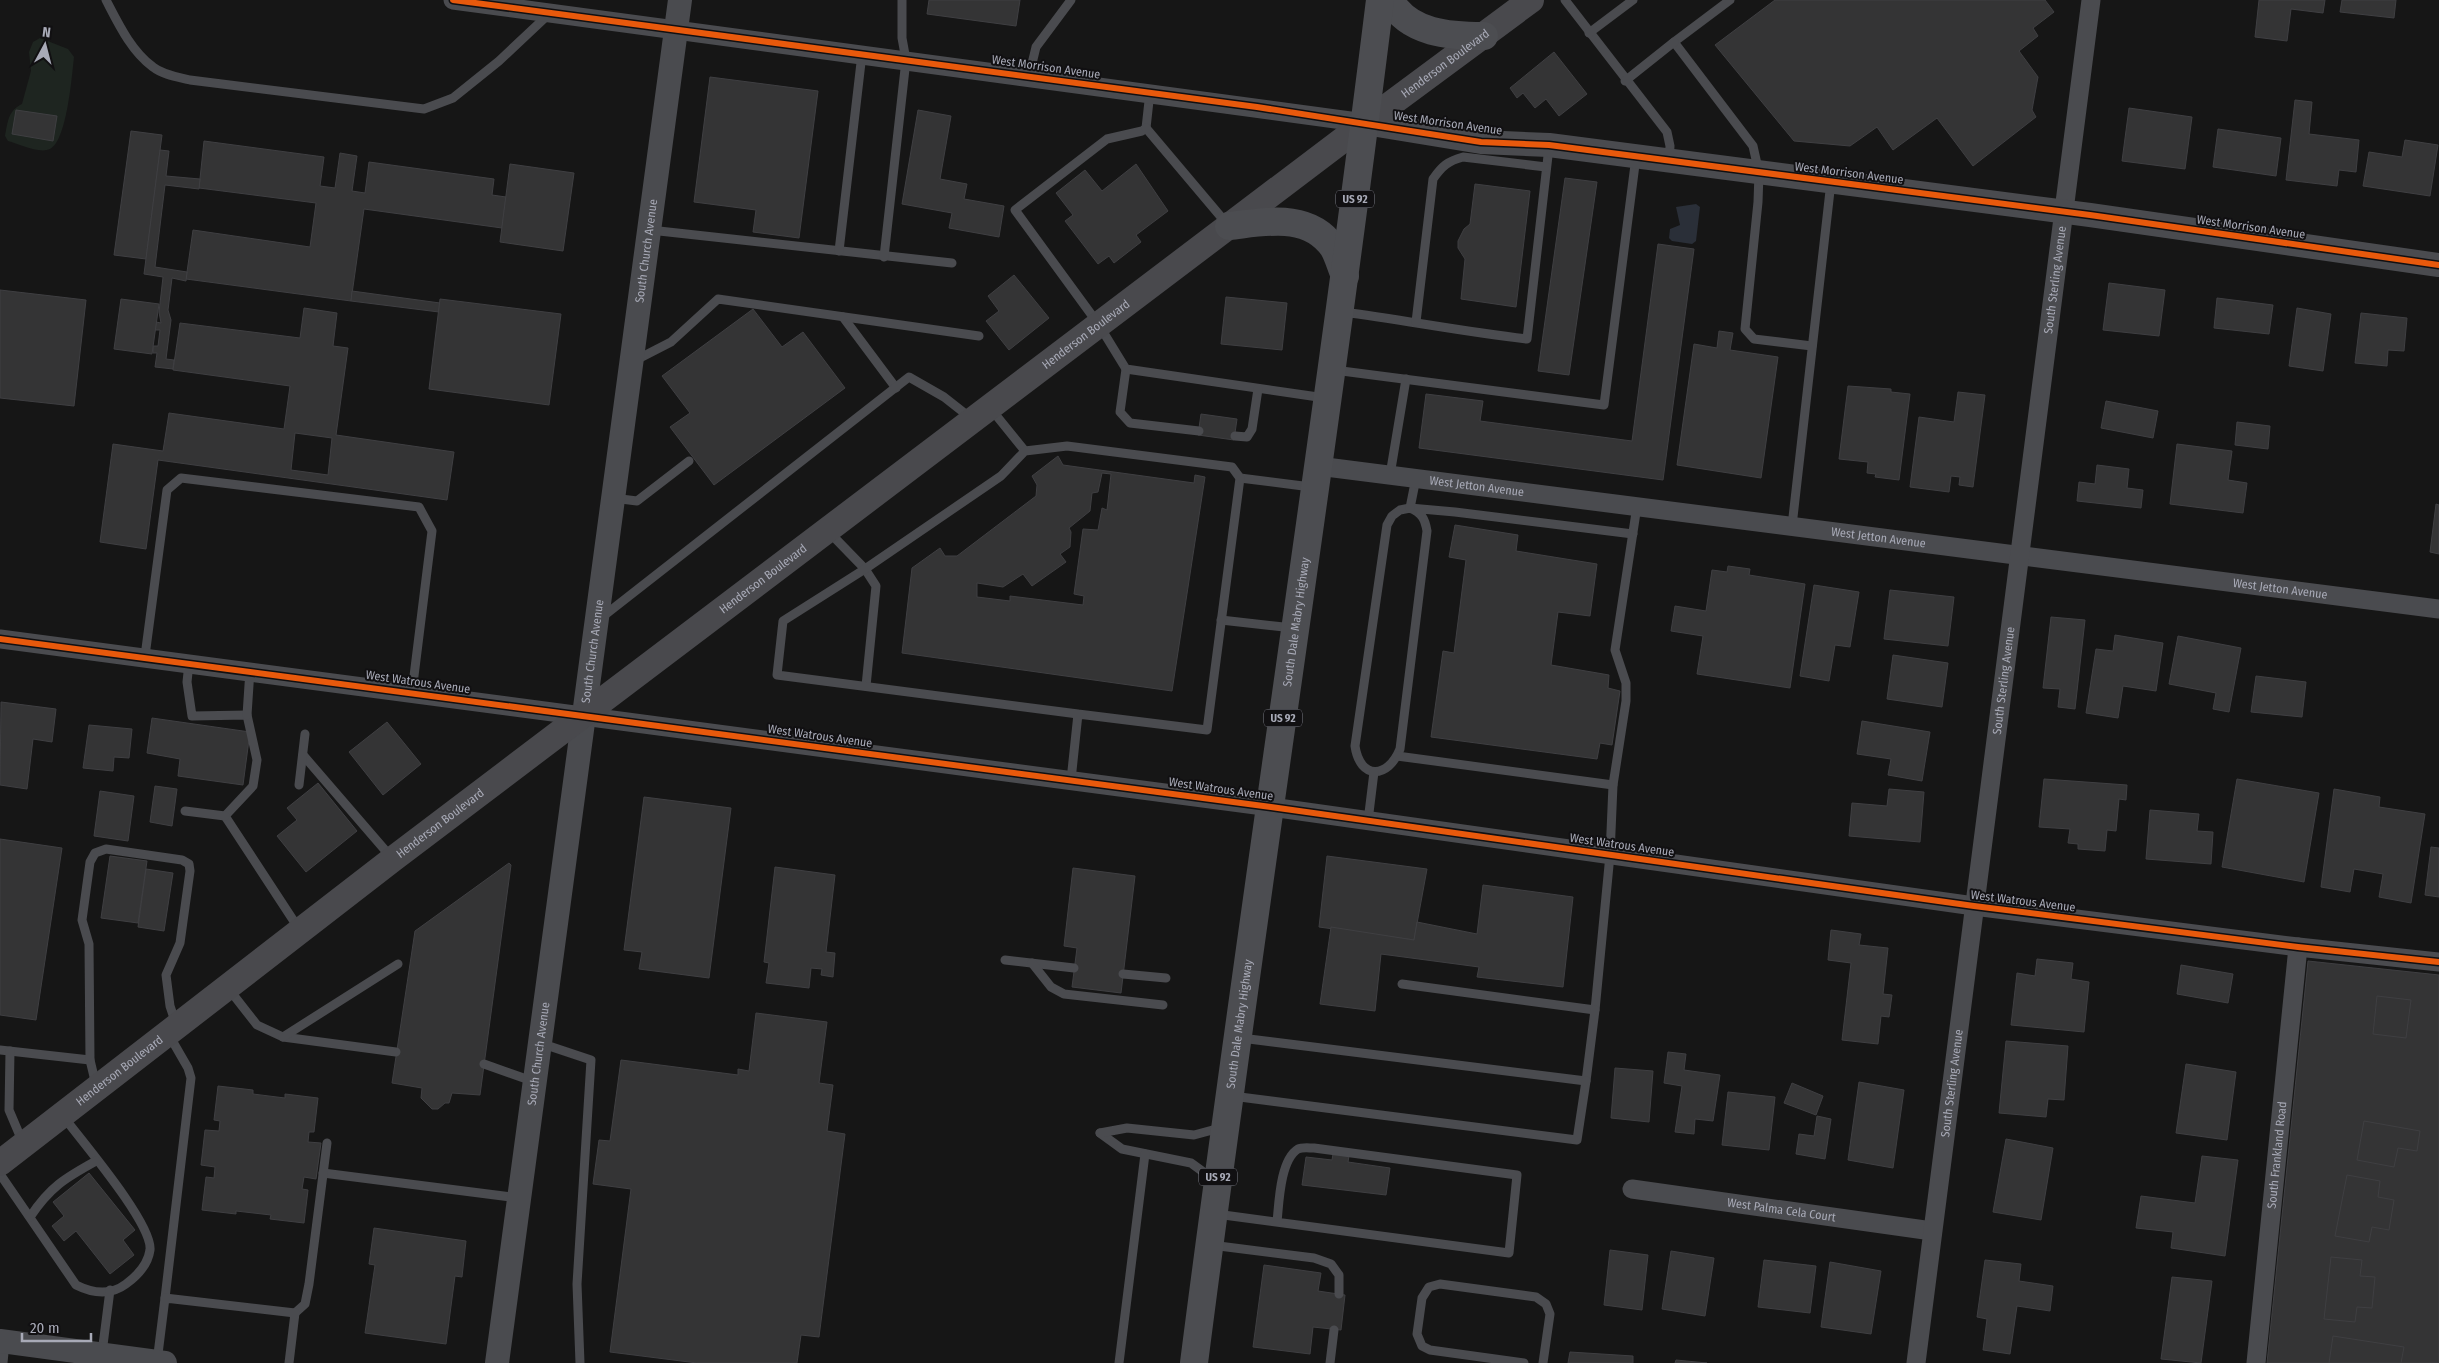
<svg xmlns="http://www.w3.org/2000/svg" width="2439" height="1363" font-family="'Fira Sans Condensed',sans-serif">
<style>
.green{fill:#1e2520}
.water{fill:#2a2f38}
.building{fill:#343435;stroke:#3f3f42;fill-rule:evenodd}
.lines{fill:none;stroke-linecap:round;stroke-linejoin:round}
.service{stroke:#4a4b4f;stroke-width:9}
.minor{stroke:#4a4b4f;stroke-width:19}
.tertiary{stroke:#4a4b4f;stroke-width:24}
.secondary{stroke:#49494d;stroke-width:26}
.primary{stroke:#4c4d51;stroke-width:28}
.cycleway-casing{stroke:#111012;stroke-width:9}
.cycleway{stroke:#e8590c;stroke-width:6}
.labels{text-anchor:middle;stroke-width:4;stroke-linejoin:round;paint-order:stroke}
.shield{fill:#111012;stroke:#7b7c86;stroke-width:1}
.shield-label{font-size:11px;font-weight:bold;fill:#a8aab7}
.street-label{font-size:12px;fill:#a8aab7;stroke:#111012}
</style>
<rect width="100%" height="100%" fill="#161616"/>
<path class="green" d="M40,38L68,49L74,57C72,75 67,141 50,149C39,154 19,144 8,141L5,136C8,121 8,111 22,104L31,71L29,52L33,42Z"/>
<polygon class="water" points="1696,204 1700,207 1696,241 1692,244 1672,241 1669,238 1670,229 1680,225 1676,207"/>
<g class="building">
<polygon points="929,0 1020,0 1016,26 927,14"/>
<polygon points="1775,0 2045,0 2054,12 2033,28 2038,36 2019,51 2038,77 2032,110 2036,117 1973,166 1937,118 1893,150 1877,127 1850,146 1794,141 1715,45"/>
<polygon points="2259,0 2325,0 2323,13 2291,9 2287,41 2255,37"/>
<polygon points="2342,0 2396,0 2394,18 2340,12"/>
<polygon points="1554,52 1587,94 1559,116 1546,99 1535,108 1523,93 1517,98 1510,88"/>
<polygon points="710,77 818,91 799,238 753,232 756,210 694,202"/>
<polygon points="2295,100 2312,102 2309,134 2359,140 2356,172 2339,170 2337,186 2286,180"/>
<polygon points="2129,108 2192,117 2185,169 2122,161"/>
<polygon points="16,110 57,116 53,141 12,134"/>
<polygon points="918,110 951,116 940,179 967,184 964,199 1004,206 999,237 949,228 952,213 902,204"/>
<polygon points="2218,129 2281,138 2276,176 2213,167"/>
<polygon points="131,131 162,135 146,259 114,255"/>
<polygon points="2405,140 2438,145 2430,196 2363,186 2369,152 2402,157"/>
<polygon points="204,141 324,157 320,186 335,188 340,153 357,156 352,191 365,193 369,162 494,179 492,195 506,197 502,228 364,209 351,301 186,279 193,230 310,247 316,203 199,188"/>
<polygon points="160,150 169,151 166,176 200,179 199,189 165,185 155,267 187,272 186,281 172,278 168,310 171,320 166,359 174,360 173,369 155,367 157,353 153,353 153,346 158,346 160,330 155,330 156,322 161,323 159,312 163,277 144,274"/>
<polygon points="510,164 574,173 563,251 500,242"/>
<polygon points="1136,164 1168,211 1136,235 1141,242 1114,263 1109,256 1098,264 1065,221 1073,215 1056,193 1085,170 1102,191"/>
<polygon points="1565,178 1597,182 1569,375 1538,371"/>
<polygon points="1475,184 1530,191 1516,307 1461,299 1465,259 1458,248 1458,241 1464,229 1470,224"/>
<polygon points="1658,244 1694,249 1663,480 1419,448 1426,394 1483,401 1480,421 1632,441"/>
<polygon points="1014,275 1049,318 1009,350 986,321 999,311 988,296"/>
<polygon points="2109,283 2165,290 2159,336 2103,330"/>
<polygon points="0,290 86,300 74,406 0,398"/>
<polygon points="352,291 440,303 439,312 351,301"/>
<polygon points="1226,297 1287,303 1282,350 1221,344"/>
<polygon points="2217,298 2273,305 2269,334 2214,328"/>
<polygon points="121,299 159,304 152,354 114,349"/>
<polygon points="440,299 561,314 549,405 429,389"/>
<path d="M304,308L337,313L333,346L348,348L336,435L454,452L447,500L158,460L146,549L100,542L113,444L163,451L169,413L284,429L290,386L173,370L180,323L300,338ZM295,433L332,438L328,475L291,470Z"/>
<polygon points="2297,308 2331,314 2323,371 2289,366"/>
<polygon points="753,309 782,347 803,332 845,388 714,485 670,427 690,413 662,376"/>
<polygon points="2361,313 2407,318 2404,351 2388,350 2387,366 2355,363"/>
<polygon points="1719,331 1733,333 1730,350 1778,357 1761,478 1677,465 1694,344 1717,348"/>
<polygon points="1848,386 1891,389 1891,392 1910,394 1899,480 1875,477 1876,474 1867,473 1868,462 1839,459"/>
<polygon points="1958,392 1985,395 1973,487 1959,485 1960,477 1951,476 1949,492 1910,487 1919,417 1954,422"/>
<polygon points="2106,401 2158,411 2153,438 2101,428"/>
<polygon points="1201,414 1237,419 1234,440 1198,435"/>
<polygon points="2237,422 2270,426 2268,449 2235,445"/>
<polygon points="2177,444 2232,451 2228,480 2247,483 2243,513 2170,504"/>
<path d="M1058,456L1063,465L1194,483L1195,475L1205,477L1172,691L902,653L912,568L940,548L945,556H957L1036,496L1037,485L1032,476ZM1102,473L1111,474L1107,510L1102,508L1098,530L1083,529L1074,594L1084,596L1083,605L1010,596V601L977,597V583L1003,587L1023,574L1032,586L1066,562L1060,554L1070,547L1071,532L1069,528L1090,511L1092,493L1098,492Z"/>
<polygon points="2097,465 2129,469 2127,488 2143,490 2141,508 2077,501 2079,482 2095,484"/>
<polygon points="2436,504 2439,505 2439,554 2430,552"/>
<polygon points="1455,525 1518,535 1516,551 1597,564 1590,616 1558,612 1551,665 1609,675 1608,688 1620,691 1612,745 1600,743 1597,759 1431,737 1443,651 1454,653 1466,560 1449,557"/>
<polygon points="1728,566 1750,569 1749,575 1805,584 1790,688 1697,674 1703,636 1671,631 1675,606 1706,611 1712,570 1727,572"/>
<polygon points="1814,585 1859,592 1850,647 1835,645 1829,681 1800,676"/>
<polygon points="1890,590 1954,597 1948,646 1884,639"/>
<polygon points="2051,617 2085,620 2075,709 2058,707 2060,689 2043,688"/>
<polygon points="2115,635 2163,643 2156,691 2123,686 2118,718 2086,713 2096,649 2113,651"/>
<polygon points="2178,636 2241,648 2229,712 2213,709 2216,693 2169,684"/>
<polygon points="1893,655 1948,663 1942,707 1887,699"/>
<polygon points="2256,676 2306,682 2302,717 2251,712"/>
<polygon points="1,702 56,709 52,742 33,739 27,789 0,785"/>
<polygon points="152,718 250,732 243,785 178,776 180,759 147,753"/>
<polygon points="1862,721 1930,732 1922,781 1888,775 1891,759 1857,754"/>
<polygon points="387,722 421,764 383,795 349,752"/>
<polygon points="89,725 132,729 129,758 114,757 113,771 83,768"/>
<polygon points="2044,779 2127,785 2126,800 2119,799 2116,831 2107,830 2105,851 2078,849 2078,844 2068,843 2070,829 2039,827"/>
<polygon points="2237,779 2319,793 2304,882 2222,867"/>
<polygon points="318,783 357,831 306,872 277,836 297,820 287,808"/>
<polygon points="155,786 177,789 172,826 150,822"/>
<polygon points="1889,789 1924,792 1920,842 1849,836 1852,803 1887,806"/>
<polygon points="2334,789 2380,797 2379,807 2425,814 2411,903 2379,897 2383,874 2354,869 2350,892 2321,887"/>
<polygon points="100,791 134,796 128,841 94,836"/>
<polygon points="644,797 731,808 709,978 639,969 642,952 624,950"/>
<polygon points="2150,810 2199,814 2197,831 2213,832 2211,864 2146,859"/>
<polygon points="0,839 62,848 36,1020 0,1015"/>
<polygon points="2431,847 2439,848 2439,897 2425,895"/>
<polygon points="110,856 147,861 138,923 101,918"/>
<polygon points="1327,856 1427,869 1414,940 1319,927"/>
<polygon points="509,863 511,865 480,1095 452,1093 449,1103 445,1103 438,1109 432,1109 421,1098 422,1088 392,1083 415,931"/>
<polygon points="775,867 835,875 826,952 835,953 833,977 821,975 822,969 811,968 809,988 766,983 769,963 764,962"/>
<polygon points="1073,868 1135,876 1121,993 1072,987 1077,948 1064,946"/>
<polygon points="146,869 173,873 164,931 138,927"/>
<polygon points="1483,885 1573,897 1563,987 1477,977 1479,967 1381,954 1375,1011 1320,1004 1331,927 1414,940 1417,922 1477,934"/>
<polygon points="1831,930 1861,934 1859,945 1888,948 1883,994 1892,995 1889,1017 1881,1016 1878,1044 1842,1040 1851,963 1828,960"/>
<polygon points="2037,959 2073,963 2071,979 2089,982 2084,1032 2011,1025 2017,973 2035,976"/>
<polygon points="2308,961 2439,975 2439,1363 2267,1363"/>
<polygon points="2181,965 2233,974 2228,1003 2177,994"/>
<polygon points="2377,996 2411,1000 2406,1038 2373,1034"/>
<polygon points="756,1013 827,1022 819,1083 833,1085 827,1131 845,1134 819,1337 801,1335 797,1363 697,1363 610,1352 631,1189 593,1184 599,1140 610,1141 621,1060 738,1075 738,1069 749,1071"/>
<polygon points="2006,1041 2068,1046 2064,1100 2048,1099 2046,1117 1999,1113"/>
<polygon points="1668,1052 1686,1054 1684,1070 1720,1075 1713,1121 1695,1119 1694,1134 1675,1132 1682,1086 1664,1083"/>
<polygon points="2186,1064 2236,1072 2227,1140 2176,1133"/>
<polygon points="1615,1068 1653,1071 1649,1122 1611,1118"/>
<polygon points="1859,1082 1904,1090 1893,1168 1848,1160"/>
<polygon points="1792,1083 1823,1096 1816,1115 1784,1103"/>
<polygon points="218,1086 253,1090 253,1094 285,1098 285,1094 318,1098 314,1132 309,1132 308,1142 321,1143 316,1179 304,1177 302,1189 308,1190 304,1223 270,1219 271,1215 236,1211 236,1214 202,1210 206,1177 214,1178 215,1167 201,1165 205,1130 219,1131 220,1121 214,1120"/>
<polygon points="1728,1092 1775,1097 1769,1150 1722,1145"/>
<polygon points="1817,1116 1831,1119 1825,1159 1796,1154 1799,1134 1814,1136"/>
<polygon points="2364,1121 2420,1131 2417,1151 2398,1148 2394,1167 2357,1160"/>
<polygon points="2006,1139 2053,1148 2041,1220 1993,1212"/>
<polygon points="1333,1154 1349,1156 1348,1162 1390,1168 1386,1195 1302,1185 1306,1157 1332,1160"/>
<polygon points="2202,1156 2238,1160 2225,1256 2171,1248 2173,1232 2136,1228 2141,1196 2195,1203"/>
<polygon points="89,1173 135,1230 123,1240 134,1255 110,1274 76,1231 64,1241 52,1226 64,1216 53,1202"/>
<polygon points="2347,1175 2380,1181 2378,1197 2394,1200 2389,1230 2372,1227 2369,1242 2335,1236"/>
<polygon points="374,1228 466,1241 462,1277 455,1276 446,1344 365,1333 375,1265 369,1264"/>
<polygon points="1610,1250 1648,1255 1642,1310 1604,1305"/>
<polygon points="1671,1251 1714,1258 1705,1316 1662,1309"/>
<polygon points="2331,1257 2362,1260 2360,1276 2375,1277 2372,1308 2357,1307 2355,1322 2324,1319"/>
<polygon points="1764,1260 1816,1266 1810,1313 1758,1307"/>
<polygon points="1985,1260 2021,1264 2019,1281 2053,1286 2050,1311 2017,1306 2010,1354 1983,1350 1987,1319 1977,1317"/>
<polygon points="1830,1262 1881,1271 1871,1334 1821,1327"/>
<polygon points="1264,1265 1321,1273 1318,1291 1345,1295 1341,1330 1313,1327 1310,1354 1253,1347"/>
<polygon points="2172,1277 2212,1281 2201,1363 2161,1359"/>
<polygon points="2333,1336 2404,1347 2401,1363 2329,1363"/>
<polygon points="1570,1352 1633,1356 1633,1363 1568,1363"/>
<polygon points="1676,1360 1707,1363 1675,1363"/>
</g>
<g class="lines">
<g class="service">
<path d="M106,0C118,23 131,51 153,67C163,75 178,77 190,80L424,109L453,98L499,61L549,14"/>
<polyline points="1565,0 1667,132 1670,146 1669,161"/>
<polyline points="1730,0 1674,42 1753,146 1759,173 1758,202 1745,329 1754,339 1812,346"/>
<polyline points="1589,33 1633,0"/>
<polyline points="1029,76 1036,47 1071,0"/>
<polyline points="1625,81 1674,42"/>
<polyline points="1150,92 1146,128 1142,131 1107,139 1015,210 1099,325 1126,369 1325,398"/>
<polyline points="1146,128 1227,224"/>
<polyline points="650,230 952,263"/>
<polyline points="839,251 862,54"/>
<polyline points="884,257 906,60 902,38 902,0"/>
<path d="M1343,312C1404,320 1465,332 1527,339L1549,147"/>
<polyline points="843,317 896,388"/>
<path d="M1416,322L1433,179C1442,166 1448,161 1463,157L1546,167"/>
<polyline points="634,361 671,342 718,299 979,336"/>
<polyline points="1126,369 1120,412 1130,423 1199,431"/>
<polyline points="1334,370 1604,405 1636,157"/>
<polyline points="991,409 1025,451"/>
<polyline points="1235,436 1247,437 1252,429 1258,389"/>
<polyline points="1390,475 1406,379"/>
<polyline points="1240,478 1311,487"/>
<polyline points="613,498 637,501 689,461"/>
<path d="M1410,508C1422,513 1425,519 1427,531L1400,749C1388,779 1360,780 1355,746L1387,525L1392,516L1400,510L1410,508L1455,512L1633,534"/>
<polyline points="1410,508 1416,478"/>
<polyline points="1792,526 1831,182"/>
<polyline points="829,532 865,569 876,586 866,686"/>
<polyline points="601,618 909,377 944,397 972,419"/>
<polyline points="1221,620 1293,628"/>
<polyline points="145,656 167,490 181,478 419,507 432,531 412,692"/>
<polyline points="189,663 187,682 192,716 247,715 257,760 253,786 225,816 299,929"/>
<polyline points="247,715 250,670"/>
<polyline points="303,755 391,857"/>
<polyline points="1397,756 1613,785"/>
<polyline points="1071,780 1078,714 1207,730 1240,478 1232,467 1067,446 1025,451 1001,476 865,569 783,621 777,675 1078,714"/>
<polyline points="299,785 305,734"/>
<polyline points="185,811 225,816"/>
<polyline points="1368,821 1374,772"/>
<polyline points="1005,960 1074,968"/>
<polyline points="1032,963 1051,987 1064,994 1163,1005"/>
<polyline points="1123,974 1166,978"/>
<polyline points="1402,984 1595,1010 1610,855 1613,785 1626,701 1626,683 1615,650 1637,506"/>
<polyline points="228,988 257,1025 283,1037 396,1052"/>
<polyline points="283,1037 398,964"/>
<polyline points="1241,1038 1586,1081 1595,1010"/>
<polyline points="540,1043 591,1060 577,1284 580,1363"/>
<polyline points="0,1050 90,1060"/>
<polyline points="10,1051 9,1110 23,1143"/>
<polyline points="484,1064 535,1082"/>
<polyline points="96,1085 90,1060 89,944 82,920 90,862 95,853 106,849 182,860 189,864 190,871 180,943 166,975 170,1006 176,1024"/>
<polyline points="1232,1096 1577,1140 1586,1081"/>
<polyline points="1100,1133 1122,1149 1191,1163 1213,1179"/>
<polyline points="1100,1133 1127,1128 1194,1135 1220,1128"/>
<polyline points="323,1173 519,1198"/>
<path d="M0,1174L76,1285C92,1293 110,1296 126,1284C137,1276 148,1264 150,1250C153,1224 81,1140 63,1116"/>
<path d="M1216,1214L1509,1253L1517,1175L1314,1148C1309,1148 1302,1147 1298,1149C1280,1160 1279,1203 1277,1222"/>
<path d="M30,1217C50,1187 65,1178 96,1161"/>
<polyline points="1211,1245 1314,1258 1331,1264 1339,1275 1339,1294"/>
<polyline points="165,1298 191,1078 188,1068 169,1035"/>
<polyline points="295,1313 305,1304 309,1284 327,1143"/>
<polyline points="102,1353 110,1290"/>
<polyline points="157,1362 165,1298 295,1313 289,1363"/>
<polyline points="3,1363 5,1342"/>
<polyline points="1119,1363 1145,1154"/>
<polyline points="1330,1363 1334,1330"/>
<polyline points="1524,1363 1430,1350 1422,1346 1417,1334 1422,1298 1429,1287 1440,1284 1536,1297 1546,1304 1550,1314 1543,1363"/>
</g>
<g class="minor">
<polyline points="453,0 1365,123"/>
<path id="s1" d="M1318,466L2439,609"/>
<polyline points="0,639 1271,807 1974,906 2298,947 2439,962"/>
<path id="s2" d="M1632,1189L1932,1231"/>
<path id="s3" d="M1916,1363L2091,0"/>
<path id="s4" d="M2256,1363L2298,947"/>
</g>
<g class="tertiary">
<polyline points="1365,123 1481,142 1549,145 2090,215 2439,265"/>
<polyline points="0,1341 165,1363"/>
<path id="s5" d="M497,1363L680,0"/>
</g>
<path class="secondary" id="s6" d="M0,1163L393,859L1365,123L1531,0"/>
<g class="primary">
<path d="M1390,0C1409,34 1450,36 1484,36"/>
<path d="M1229,226C1266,222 1308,212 1333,247C1338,255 1341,267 1345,276"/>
<path id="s7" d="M1194,1363C1252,908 1324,455 1380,0"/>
</g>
<g class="cycleway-casing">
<g id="cycleway">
<polyline points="453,0 1257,107 1481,142 1549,145 2090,215 2439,265"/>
<polyline points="0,639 1271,807 1974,906 2298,947 2439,962"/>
</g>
</g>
<use href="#cycleway" class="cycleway"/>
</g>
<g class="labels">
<g class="shield">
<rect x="1336" y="190.5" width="38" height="17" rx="4"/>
<rect x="1264" y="709.5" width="38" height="17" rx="4"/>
<rect x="1199" y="1168.5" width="38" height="17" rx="4"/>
</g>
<g class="shield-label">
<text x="1355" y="203">US 92</text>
<text x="1283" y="722">US 92</text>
<text x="1218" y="1181">US 92</text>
</g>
<g class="street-label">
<text dy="4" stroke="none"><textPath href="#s6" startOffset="1816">Henderson Boulevard</textPath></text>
<text transform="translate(1046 67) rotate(8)" y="4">West Morrison Avenue</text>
<text transform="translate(1448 123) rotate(8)" y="4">West Morrison Avenue</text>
<text transform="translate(1849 173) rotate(7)" y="4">West Morrison Avenue</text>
<text transform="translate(2251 227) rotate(8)" y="4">West Morrison Avenue</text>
<text dy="4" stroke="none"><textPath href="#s5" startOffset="1122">South Church Avenue</textPath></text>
<text dy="4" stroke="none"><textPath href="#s3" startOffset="1092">South Sterling Avenue</textPath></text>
<text dy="4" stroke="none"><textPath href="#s6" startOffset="1366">Henderson Boulevard</textPath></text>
<text dy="4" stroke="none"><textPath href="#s1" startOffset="160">West Jetton Avenue</textPath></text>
<text dy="4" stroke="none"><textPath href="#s1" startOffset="565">West Jetton Avenue</textPath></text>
<text dy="4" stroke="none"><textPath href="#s6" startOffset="961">Henderson Boulevard</textPath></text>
<text dy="4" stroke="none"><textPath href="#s1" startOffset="970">West Jetton Avenue</textPath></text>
<text dy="4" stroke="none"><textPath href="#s7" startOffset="748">South Dale Mabry Highway</textPath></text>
<text dy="4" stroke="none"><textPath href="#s5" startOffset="718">South Church Avenue</textPath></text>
<text dy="4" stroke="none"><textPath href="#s3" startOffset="688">South Sterling Avenue</textPath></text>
<text transform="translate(418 682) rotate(8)" y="4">West Watrous Avenue</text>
<text transform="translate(820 736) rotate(8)" y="4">West Watrous Avenue</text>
<text transform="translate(1221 789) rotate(8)" y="4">West Watrous Avenue</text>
<text dy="4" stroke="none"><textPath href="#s6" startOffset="556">Henderson Boulevard</textPath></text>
<text transform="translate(1622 845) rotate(8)" y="4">West Watrous Avenue</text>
<text transform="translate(2023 901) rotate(7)" y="4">West Watrous Avenue</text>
<text dy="4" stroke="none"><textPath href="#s7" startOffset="342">South Dale Mabry Highway</textPath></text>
<text dy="4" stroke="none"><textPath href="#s5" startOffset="312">South Church Avenue</textPath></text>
<text dy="4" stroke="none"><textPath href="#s6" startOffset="151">Henderson Boulevard</textPath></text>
<text dy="4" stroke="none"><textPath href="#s3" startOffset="282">South Sterling Avenue</textPath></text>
<text dy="4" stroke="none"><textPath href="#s4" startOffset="209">South Frankland Road</textPath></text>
<text dy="4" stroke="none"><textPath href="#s2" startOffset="151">West Palma Cela Court</textPath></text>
</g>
</g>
<g transform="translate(45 45) rotate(7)" stroke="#111012" stroke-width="4" paint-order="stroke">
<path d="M0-4L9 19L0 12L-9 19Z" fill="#a8aab7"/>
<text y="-8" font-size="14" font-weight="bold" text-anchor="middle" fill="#a8aab7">N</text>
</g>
<path d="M22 1333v8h69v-8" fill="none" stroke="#a8aab7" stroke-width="2.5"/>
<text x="30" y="1333" font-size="15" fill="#a8aab7" stroke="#111012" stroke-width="4" paint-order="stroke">20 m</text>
</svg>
